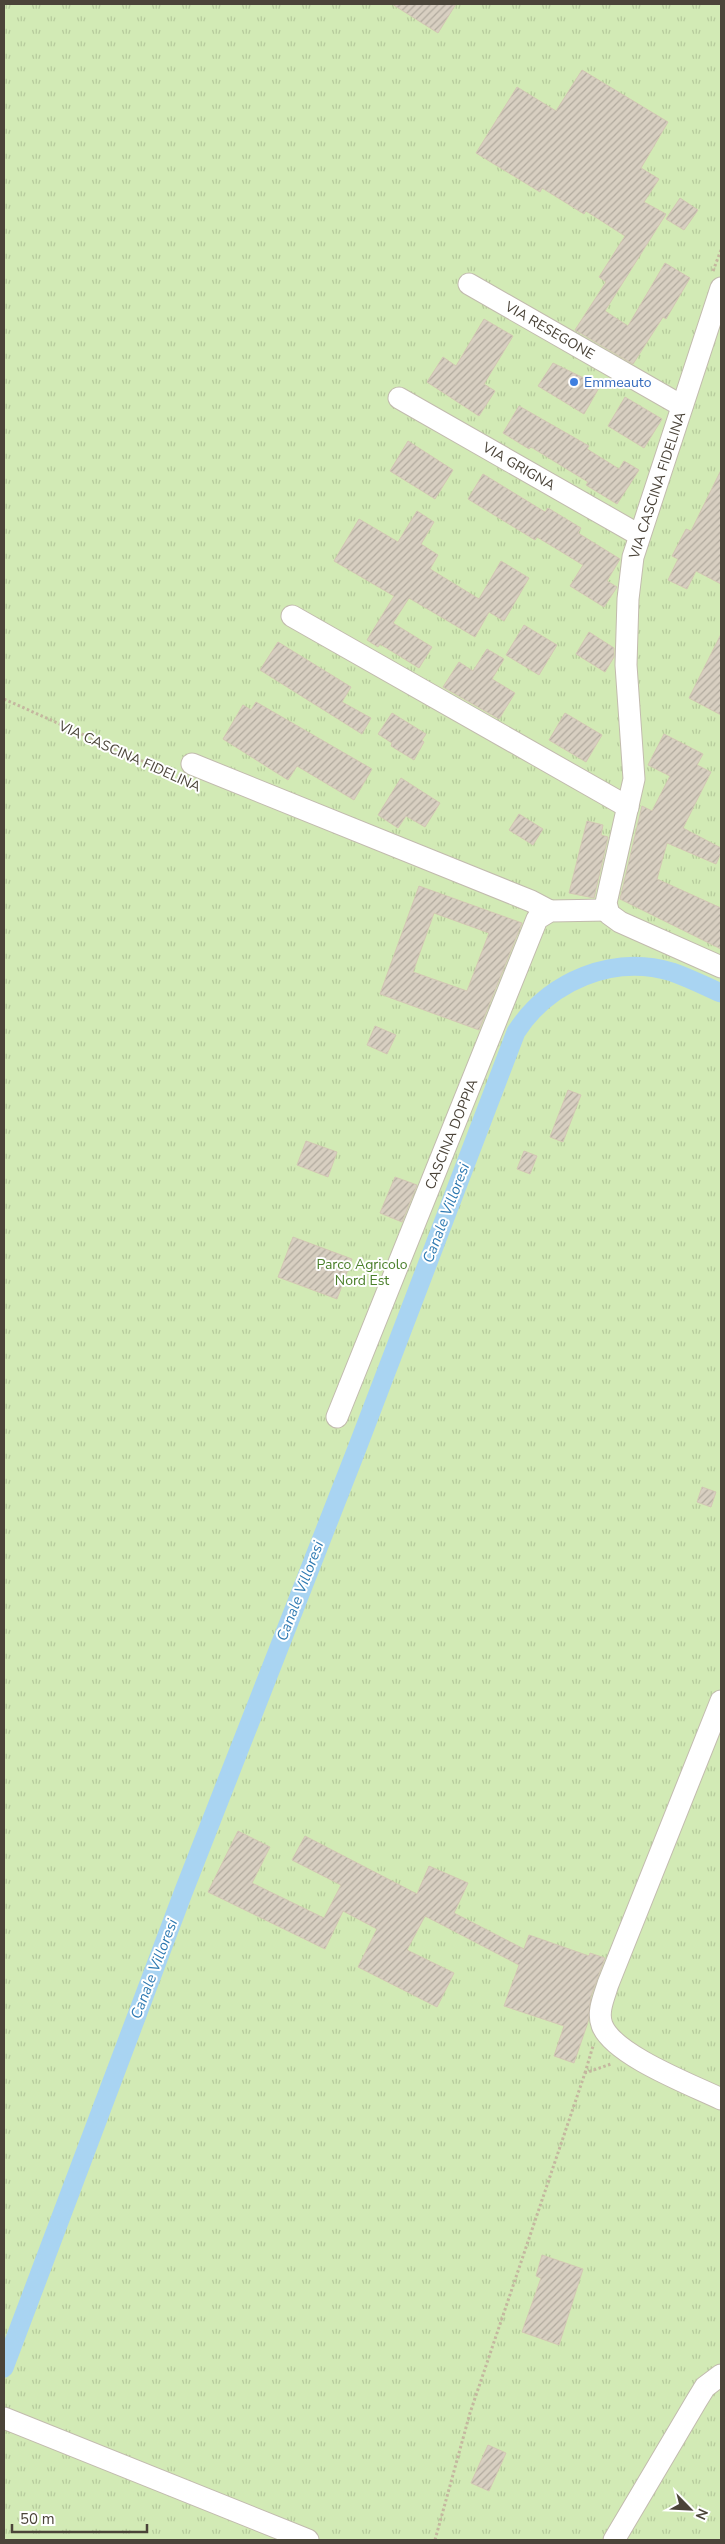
<svg xmlns="http://www.w3.org/2000/svg" width="725" height="2544" font-family="'Nunito Sans',sans-serif">
<style>
.park{fill:url(#park-tufts)}
.lines{fill:none;stroke-linecap:round;stroke-linejoin:round}
.canal{stroke:#a9d4f2;stroke-width:19}
.building{fill:url(#building-hatch);stroke:#d3c7b4;fill-rule:evenodd}
.street-casing{stroke:#c2bbae;stroke-width:23}
.path{stroke:#c4b79f;stroke-width:3;stroke-dasharray:2.5 2.5;stroke-linecap:butt}
.street{stroke:#fff;stroke-width:21}
.shop-dot{fill:#3f7fe0;stroke:#fff;stroke-width:2}
.labels{text-anchor:middle;stroke-width:4;stroke-linejoin:round;paint-order:stroke}
.street-label{font-size:14px;fill:#4b4439;stroke:#fff}
.shop-label{font-size:14px;fill:#366cbe;stroke:#fff;text-anchor:start}
.park-label{font-size:14px;fill:#4a7f2a;stroke:#fff}
.water-label{font-size:15px;font-style:italic;fill:#2e7ab2;stroke:#fff}
</style>
<defs>
<pattern id="park-tufts" width="24" height="20" patternUnits="userSpaceOnUse" patternTransform="scale(1.25)"><rect width="24" height="20" fill="#d2eab5"/><path d="M3 7l-1-3M5 7V3M7 7l1-3M15 17l-1-3M17 17v-4M19 17l1-3" fill="none" stroke="#b6ca9c"/></pattern>
<pattern id="building-hatch" width="6" height="6" patternUnits="userSpaceOnUse" patternTransform="scale(1.25)"><rect width="6" height="6" fill="#d8cfc1"/><path d="M-1 1l2-2M0 6l6-6M5 7l2-2" fill="none" stroke="#b1aa9e"/></pattern>
</defs>
<rect width="100%" height="100%" fill="#f6f3ec"/>
<rect class="park" x="4" y="4" width="717" height="2536"/>
<g class="lines">
<path class="canal" d="M4,2368L183,1893L356,1451L516,1032C549,981 613,954 672,972C689,978 705,986 721,993"/>
</g>
<g class="building">
<polygon points="392,4 456,4 438,33"/>
<polygon points="582,70 668,122 641,168 659,179 644,202 666,214 605,311 628,326 665,263 690,278 666,319 663,317 633,364 575,330 606,282 599,277 625,236 586,211 584,214 542,188 540,192 476,153 517,87 556,111"/>
<polygon points="680,198 698,210 684,230 666,219"/>
<polygon points="484,319 513,336 484,384 495,391 479,416 427,382 443,357 456,366"/>
<polygon points="553,363 600,386 584,414 538,386"/>
<polygon points="625,397 662,419 644,448 608,426"/>
<polygon points="519,406 589,446 587,449 619,469 624,461 639,470 617,504 586,485 588,482 531,447 529,449 503,433"/>
<polygon points="408,441 453,470 435,499 390,471"/>
<polygon points="721,470 721,584 696,571 687,589 668,580 678,559 672,556 686,529 691,531"/>
<polygon points="483,474 545,512 548,508 581,528 578,533 620,559 607,581 617,587 604,607 570,586 583,565 537,537 535,540 468,499"/>
<polygon points="417,511 434,522 421,544 438,555 430,569 479,599 501,561 529,578 504,621 489,612 475,637 409,598 393,623 432,647 419,668 380,644 378,647 367,640 394,596 334,561 359,519 398,542"/>
<polygon points="524,625 557,645 539,675 506,655"/>
<polygon points="589,632 614,648 614,657 605,672 576,654"/>
<polygon points="721,634 721,715 689,698"/>
<polygon points="278,642 351,687 342,702 371,718 362,734 260,670"/>
<polygon points="487,649 504,659 492,679 515,693 499,719 443,687 459,662 473,671"/>
<polygon points="256,702 372,769 354,800 297,766 288,780 223,739 243,705 251,710"/>
<polygon points="392,713 426,734 422,740 424,742 414,760 391,746 392,743 378,734"/>
<polygon points="565,713 602,735 586,762 549,740"/>
<polygon points="664,734 703,754 697,765 711,772 683,828 721,848 721,853 716,864 667,843 657,879 721,908 721,949 620,899 642,806 652,811 670,776 648,765"/>
<polygon points="401,778 440,803 425,827 406,816 398,828 378,815"/>
<polygon points="519,814 543,829 533,845 509,830"/>
<polygon points="587,821 603,825 601,835 608,837 594,898 569,893"/>
<path d="M419,886L522,923L479,1030L380,994ZM434,913L489,933L467,991L413,972Z"/>
<polygon points="375,1026 396,1035 387,1054 367,1045"/>
<polygon points="568,1090 581,1095 563,1142 550,1137"/>
<polygon points="306,1141 337,1152 328,1177 297,1165"/>
<polygon points="524,1151 537,1156 530,1174 517,1169"/>
<polygon points="395,1177 417,1185 402,1222 380,1213"/>
<polygon points="293,1237 352,1259 337,1299 278,1277"/>
<polygon points="702,1487 716,1492 711,1507 697,1502"/>
<polygon points="238,1831 270,1847 252,1883 324,1918 341,1885 292,1860 305,1836 417,1894 429,1866 468,1883 454,1913 524,1949 529,1935 589,1956 590,1953 605,1958 591,1996 588,2022 574,2063 554,2056 564,2026 504,2006 519,1965 425,1916 407,1950 454,1973 437,2007 358,1967 377,1929 343,1911 325,1949 208,1892"/>
<polygon points="542,2255 583,2269 559,2345 522,2332 541,2278 536,2276"/>
<polygon points="488,2445 506,2453 489,2491 471,2483"/>
</g>
<g class="lines">
<g class="street-casing">
<g id="street">
<polyline points="469,284 682,406"/>
<polyline points="721,288 633,557 628,599 626,665 634,779 606,903 609,914 620,922 721,967"/>
<polyline points="399,398 639,535"/>
<polyline points="292,616 628,807"/>
<polyline points="192,764 531,901 550,911"/>
<polyline points="337,1417 537,919 550,911 607,910"/>
<path d="M721,1701L608,1984C604,1997 597,2012 602,2025C613,2055 692,2085 721,2099"/>
<polyline points="4,2418 308,2540"/>
<polyline points="614,2540 697,2400 705,2387 721,2375"/>
</g>
</g>
<g class="path">
<polyline points="713,271 721,250"/>
<polyline points="4,699 178,777"/>
<polyline points="585,2073 593,2046"/>
<polyline points="435,2540 470,2413 585,2073 611,2064"/>
</g>
<use href="#street" class="street"/>
</g>
<circle class="shop-dot" cx="574" cy="382" r="5"/>
<g class="labels">
<g class="street-label">
<text transform="translate(550 330) rotate(30)" y="5">VIA RESEGONE</text>
<text transform="translate(519 466) rotate(30)" y="5">VIA GRIGNA</text>
<text transform="translate(657 485) rotate(-72)" y="5">VIA CASCINA FIDELINA</text>
<text transform="translate(130 756) rotate(24)" y="5">VIA CASCINA FIDELINA</text>
<text transform="translate(451 1134) rotate(-68)" y="5">CASCINA DOPPIA</text>
</g>
<g class="shop-label">
<text x="584" y="387">Emmeauto</text>
</g>
<g class="park-label">
<text x="362" y="1269">Parco Agricolo<tspan x="362" dy="16">Nord Est</tspan></text>
</g>
<g class="water-label">
<text transform="translate(446 1213) rotate(-69)" y="5">Canale Villoresi</text>
<text transform="translate(300 1591) rotate(-69)" y="5">Canale Villoresi</text>
<text transform="translate(154 1969) rotate(-69)" y="5">Canale Villoresi</text>
</g>
</g>
<rect width="725" height="2544" fill="none" stroke="#4b4439" stroke-width="10"/>
<g transform="translate(690 2509) rotate(114)" stroke="#ffffff" stroke-width="4" paint-order="stroke">
<path d="M0-4L9 19L0 12L-9 19Z" fill="#4b4439"/>
<text y="-8" font-size="14" font-weight="bold" text-anchor="middle" fill="#4b4439">N</text>
</g>
<path d="M12 2524v8h135v-8" fill="none" stroke="#4b4439" stroke-width="2.5"/>
<text x="20" y="2524" font-size="15" fill="#4b4439" stroke="#ffffff" stroke-width="4" paint-order="stroke">50 m</text>
</svg>
